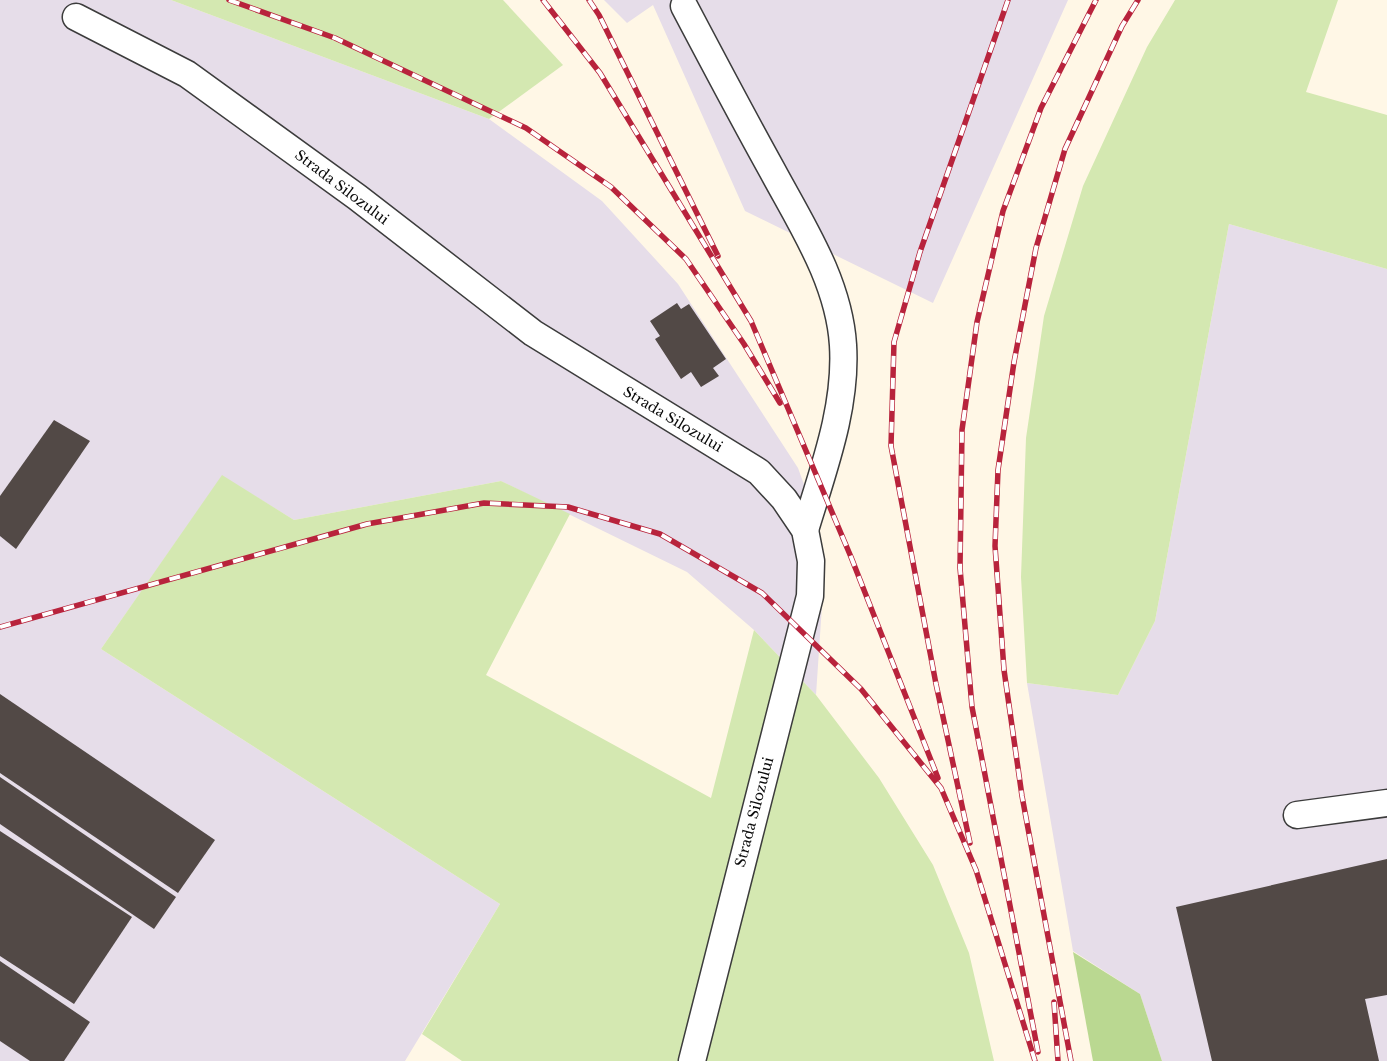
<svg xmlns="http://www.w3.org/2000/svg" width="1387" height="1061" font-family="'Libre Baskerville',serif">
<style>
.industrial{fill:#e6dde9}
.green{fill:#d4e8b1}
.forest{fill:#bad891}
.building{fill:#524946}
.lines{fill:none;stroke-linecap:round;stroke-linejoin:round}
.minor-casing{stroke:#3c3c3c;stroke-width:29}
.minor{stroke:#fff;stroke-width:26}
.rail-casing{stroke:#b8233c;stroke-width:5.5}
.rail{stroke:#fff;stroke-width:4;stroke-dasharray:11;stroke-linecap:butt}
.labels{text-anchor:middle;stroke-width:5;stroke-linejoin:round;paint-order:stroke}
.street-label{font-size:14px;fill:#090909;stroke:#fff}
</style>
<rect width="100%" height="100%" fill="#fff7e6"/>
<g class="industrial">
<polygon points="0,0 171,0 489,119 602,201 678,284 798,468 818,523 825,561 816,695 754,630 687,572 501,481 294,520 222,476 101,649 500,904 405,1061 0,1061"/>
<polygon points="604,0 1068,0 933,303 745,211 653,5 627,23"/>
<polygon points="1229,224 1387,269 1387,1061 1162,1061 1140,994 1073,951 1027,683 1118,695 1155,621"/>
</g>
<g class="green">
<polygon points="171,0 503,0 563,65 489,119"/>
<polygon points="1175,0 1338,0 1306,92 1387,115 1387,269 1229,224 1155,621 1118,695 1027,683 1021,577 1026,438 1044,316 1083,186 1147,47"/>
<polygon points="222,475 294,520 501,481 570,514 486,675 711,798 754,630 816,695 879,778 933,865 969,953 994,1061 462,1061 422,1034 500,904 101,649"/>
</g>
<polygon class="forest" points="1073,952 1140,994 1162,1061 1093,1061"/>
<g class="building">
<polygon points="677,303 681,309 689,304 726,359 713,368 719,376 701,387 691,372 681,379 655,339 660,336 650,321"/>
<polygon points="54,420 90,441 16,549 0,536 0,496"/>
<polygon points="0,694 215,840 178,893 0,773"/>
<polygon points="0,777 176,897 154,929 0,824"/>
<polygon points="0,831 132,917 74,1004 0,956"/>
<polygon points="1387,859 1387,995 1365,999 1379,1061 1212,1061 1176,907"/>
<polygon points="0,961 90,1022 64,1061 30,1061 0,1041"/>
</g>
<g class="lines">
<g class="minor-casing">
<g id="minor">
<path d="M684,6C713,61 742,116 772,170C801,224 839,281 843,345C847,408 823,470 805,530"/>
<polyline points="76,17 187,74 357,197 533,333 759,472 784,499 805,530 811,561 810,596 692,1061"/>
<polyline points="1297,815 1387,803"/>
</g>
</g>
<use href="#minor" class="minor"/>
<g class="rail-casing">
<g id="rail">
<polyline points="229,0 335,38 526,128 611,187 686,259 744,344 780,403"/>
<polyline points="543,0 600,73 751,321 851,557 938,778"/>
<polyline points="589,0 599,15 718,256"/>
<polyline points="0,627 367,524 484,503 568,507 660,534 762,593 861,689 941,788 976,870 1035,1061"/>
<polyline points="970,843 936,684 891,446 894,342 920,252 1008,0"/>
<polyline points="1054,1002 1058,1061"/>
<polyline points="1038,1052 972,707 960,568 962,430 977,322 1003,211 1041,108 1096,0"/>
<polyline points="1071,1061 1022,796 1004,670 995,546 998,470 1014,362 1036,248 1065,149 1122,26 1138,0"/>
</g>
</g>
<use href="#rail" class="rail"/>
</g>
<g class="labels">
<g class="street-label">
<text transform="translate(342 187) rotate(37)" y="5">Strada Silozului</text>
<text transform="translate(673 419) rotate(31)" y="5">Strada Silozului</text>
<text transform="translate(754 812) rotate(-75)" y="5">Strada Silozului</text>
</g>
</g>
</svg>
